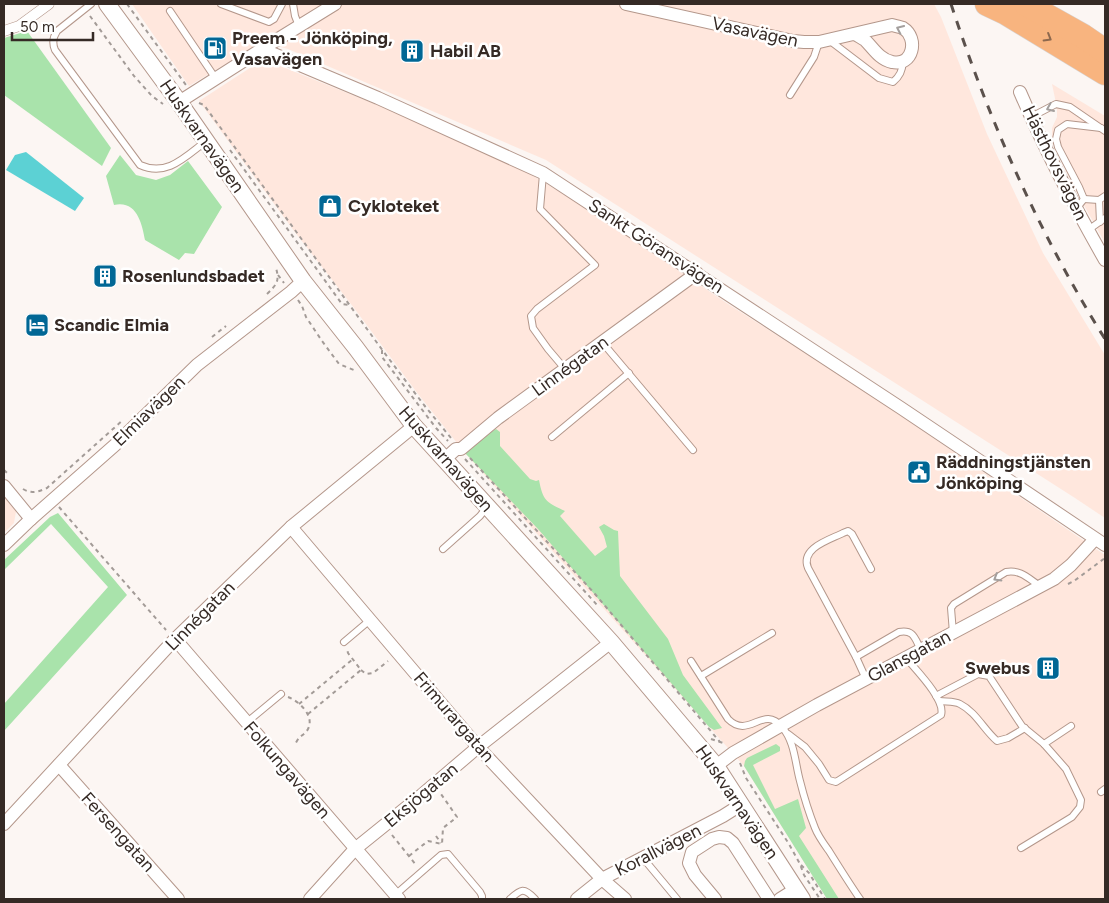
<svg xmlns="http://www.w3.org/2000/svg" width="1109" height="903" font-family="Figtree,sans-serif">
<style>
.built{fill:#ffe7dd}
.green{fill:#a9e3ab}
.water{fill:#5cd1d4}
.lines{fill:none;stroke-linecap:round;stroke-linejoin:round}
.service-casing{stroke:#b4978b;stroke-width:8}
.pedestrian-casing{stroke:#b4978b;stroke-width:11}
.minor-casing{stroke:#b4978b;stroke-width:14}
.tertiary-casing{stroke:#b4978b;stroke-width:18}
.motorway-casing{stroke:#d7d4d3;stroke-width:25}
.path{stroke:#a39b97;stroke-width:2;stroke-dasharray:4 4;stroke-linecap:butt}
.service{stroke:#fff;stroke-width:6}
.pedestrian{stroke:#fff;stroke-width:10}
.minor{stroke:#fff;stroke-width:12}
.tertiary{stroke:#fff;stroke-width:16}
.motorway{stroke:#f8b47f;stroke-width:24}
.rail{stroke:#5b514c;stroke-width:3;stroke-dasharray:9 9;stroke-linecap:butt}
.oneway{stroke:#a49f9d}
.oneway2{stroke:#8d684e}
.labels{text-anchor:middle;stroke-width:5;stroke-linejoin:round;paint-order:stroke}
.street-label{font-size:18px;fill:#352a25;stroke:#fff}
.poi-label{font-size:18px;font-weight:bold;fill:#352a25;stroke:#fff;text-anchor:start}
</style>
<rect width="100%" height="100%" fill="#fcf6f3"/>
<g class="built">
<polygon points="132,4 934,4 941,17 987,134 1043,253 1105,355 1105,518 1075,498 546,160 288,49 262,42 189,86"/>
<polygon points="268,61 382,107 530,174 586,208 728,304 873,397 1105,555 1105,899 827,899 744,766 465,453 418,394 354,308 294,231 199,101 253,66"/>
<polygon points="1052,84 1105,116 1105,243 1071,182 1052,141 1052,128 1057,117 1057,108"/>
<polygon points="4,491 17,506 14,523 4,533"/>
</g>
<g class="green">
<polygon points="27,31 111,148 102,166 4,95 4,38"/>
<path d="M120,155L136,175L156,180L170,175L188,161L222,207L194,254L185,253L179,260L145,240C142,224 137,200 114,205L106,176Z"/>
<path d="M496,429L500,432V446L530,479L536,481L539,480C543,501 546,502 565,511L560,516L595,556L607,547L604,536L599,527L604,524L614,530L618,531L620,576L668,639L683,675L722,728L714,730L709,727L538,529L465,453L491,432Z"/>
<polygon points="58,513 127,595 4,731 4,704 108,587 51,524 4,570 4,560 50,517"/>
<polygon points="776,744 780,747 780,751 753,765 775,809 798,799 806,828 799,836 839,899 827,899 744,766 745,761 747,758"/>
</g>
<polygon class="water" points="26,152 84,198 75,211 6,170 15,155"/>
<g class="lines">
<g class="service-casing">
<g id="service">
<path d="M91,4L57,31C53,37 52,43 55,50L140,165C167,177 185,157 205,142"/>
<polyline points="221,4 269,22 274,19 282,4"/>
<polyline points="293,4 295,16 299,26"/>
<polyline points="170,11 216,79"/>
<path d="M829,40L879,78L893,82C900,76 902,71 903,62"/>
<polyline points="790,95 814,57 819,42"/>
<polyline points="1031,117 1056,104 1070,107 1105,131"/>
<polyline points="543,174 540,209 595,265 537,309 531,316 533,328 548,349 565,369"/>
<polyline points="1084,199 1099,200 1105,196"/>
<polyline points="1099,200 1100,222"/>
<polyline points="1076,209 1084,199 1079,187 1058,147 1056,139 1058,130 1067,124 1101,128"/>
<polyline points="1088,230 1105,218"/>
<polyline points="602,342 693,450"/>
<polyline points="552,437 629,373"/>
<polyline points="443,549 480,516 487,507"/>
<path d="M953,633L951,608L954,604L1006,572C1020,569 1029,579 1040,586"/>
<polyline points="344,642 370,620"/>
<path d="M856,657L899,632C914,629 915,639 921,650"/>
<path d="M691,661L728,719C749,740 763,704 782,727C795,742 795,763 800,781C804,797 809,813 815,828C818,836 824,844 829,851C839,867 849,883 860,899"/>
<polyline points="701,676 772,633"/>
<path d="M866,679L856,657L808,568C800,548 829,540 843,533L848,531L852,534L871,569"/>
<polyline points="936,696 978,674 989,676 1022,726 1044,744 1066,769 1081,800 1080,807 1072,817 1021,848"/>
<path d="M940,701C946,702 954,701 960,704C976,712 984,730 997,741L1008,738L1025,728"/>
<polyline points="246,723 281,694"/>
<path d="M788,734L805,747L819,764L829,780L836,782L941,715C946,700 916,670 906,658"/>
<polyline points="1044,744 1071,726"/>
<polyline points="1101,792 1105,789"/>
<polyline points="643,858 677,899"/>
<polyline points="395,895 441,855 448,854 480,892 482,896 482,899"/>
<path d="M510,899C521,889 524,887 535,899"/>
</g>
</g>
<g class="pedestrian-casing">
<polyline id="pedestrian" points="4,31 19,26 49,4"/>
</g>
<g class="minor-casing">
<g id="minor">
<path d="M626,4L793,41L804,42H819L892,25C896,26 900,27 903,28C919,38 913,67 892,62C880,60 873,48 865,40C862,38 858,36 855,34"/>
<polyline points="262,49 335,4"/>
<path d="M1020,92C1045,150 1074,206 1105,260"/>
<polyline points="179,102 262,49 378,98 543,173 901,408 1105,545"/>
<polyline points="445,459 456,449 461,449 498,418 697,273"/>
<polyline points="4,486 31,519 115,445 197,365 291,292 303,281"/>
<polyline points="291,527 478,747 602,879 625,899"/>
<polyline points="4,545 31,519"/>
<polyline points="175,639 399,899"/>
<polyline points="59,765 178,899"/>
<polyline points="716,766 733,753 817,705 1054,579 1071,565 1095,539"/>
<polyline points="4,824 175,639 291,527 414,426"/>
<polyline points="310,899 355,849 417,799 478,747 611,642"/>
<polyline points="577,899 602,879 723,816 742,804"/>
<polyline points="715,899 695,875 689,863 692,852 712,839 719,837 727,838 733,843 769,899"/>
<polyline points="780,899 796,889"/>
</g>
</g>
<g class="tertiary-casing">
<polyline id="tertiary" points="107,4 179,102 303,281 356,348 414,426 611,642 716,766 802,899"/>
</g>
<g class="motorway-casing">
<g id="motorway">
<polyline points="987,4 1006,13 1105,73"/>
<polyline points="1026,4 1083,36 1105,51"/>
</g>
</g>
<g class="path">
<polyline points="127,4 186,85"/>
<polyline points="90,16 134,76 152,96 163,104"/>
<polyline points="199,103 204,105 383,351 424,405 451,438"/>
<polyline points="230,150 342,304 350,305"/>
<polyline points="278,275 284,283"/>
<path d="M267,294C276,285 280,282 276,268"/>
<polyline points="298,300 302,306 306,317 322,341 339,364 354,370"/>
<polyline points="212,337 226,326"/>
<polyline points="383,351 382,351 382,357 436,428 448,441"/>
<polyline points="470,458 595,594 720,742"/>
<polyline points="465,459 598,606"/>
<polyline points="4,470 9,475"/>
<path d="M23,489C31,494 38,492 47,488L123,420"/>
<polyline points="59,507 166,630"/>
<polyline points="1068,584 1074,581 1105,558"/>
<polyline points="361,670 366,674 373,673 388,661"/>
<path d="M288,697C299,701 315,716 308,729C306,733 302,735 299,738C298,739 295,744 295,745"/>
<polyline points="299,704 353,659"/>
<polyline points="308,714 361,670 348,653 347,649"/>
<polyline points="711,739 726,744"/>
<polyline points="740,763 746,778 789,844 800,864 804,875 820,899"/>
<polyline points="392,835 416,865"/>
<polyline points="436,836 441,843"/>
<polyline points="409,856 428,841 442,844 443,828 457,817 441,794"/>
<polyline points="801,865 809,873 825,899"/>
</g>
<use href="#service" class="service"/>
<use href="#pedestrian" class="pedestrian"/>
<use href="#minor" class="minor"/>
<use href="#tertiary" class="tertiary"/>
<use href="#motorway" class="motorway"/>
<path class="rail" d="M951,4C989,121 1040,235 1105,339"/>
</g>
<defs><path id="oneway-chevron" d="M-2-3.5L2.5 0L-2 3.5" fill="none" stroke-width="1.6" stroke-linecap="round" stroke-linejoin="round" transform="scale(1.25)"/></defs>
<g class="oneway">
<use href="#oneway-chevron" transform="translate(900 29) rotate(-155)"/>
<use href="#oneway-chevron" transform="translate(1050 108) rotate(157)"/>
<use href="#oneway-chevron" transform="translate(997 578) rotate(149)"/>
</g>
<use class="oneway2" href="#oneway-chevron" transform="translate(1048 38) rotate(31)"/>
<defs>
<g id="fuel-square" transform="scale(1.25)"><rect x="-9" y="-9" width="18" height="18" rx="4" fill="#016795" stroke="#fff"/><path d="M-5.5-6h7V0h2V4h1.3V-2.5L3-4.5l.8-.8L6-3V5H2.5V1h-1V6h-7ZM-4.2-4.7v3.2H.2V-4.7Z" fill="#fff"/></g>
<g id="building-square" transform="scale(1.25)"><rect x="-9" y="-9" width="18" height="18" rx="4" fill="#016795" stroke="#fff"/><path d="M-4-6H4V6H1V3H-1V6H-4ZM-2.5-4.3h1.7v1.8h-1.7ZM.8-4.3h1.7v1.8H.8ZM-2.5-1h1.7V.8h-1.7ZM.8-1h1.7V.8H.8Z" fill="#fff"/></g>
<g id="shop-square" transform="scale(1.25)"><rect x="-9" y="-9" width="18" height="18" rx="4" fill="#016795" stroke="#fff"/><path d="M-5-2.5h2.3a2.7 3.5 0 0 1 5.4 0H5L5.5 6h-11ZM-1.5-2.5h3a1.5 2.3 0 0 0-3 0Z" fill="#fff"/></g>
<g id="hotel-square" transform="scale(1.25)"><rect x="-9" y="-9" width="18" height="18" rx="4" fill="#016795" stroke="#fff"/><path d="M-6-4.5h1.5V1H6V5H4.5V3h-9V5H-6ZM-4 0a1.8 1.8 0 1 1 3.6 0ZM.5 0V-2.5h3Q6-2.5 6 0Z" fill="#fff"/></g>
<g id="civic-square" transform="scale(1.25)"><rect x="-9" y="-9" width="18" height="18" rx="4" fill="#016795" stroke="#fff"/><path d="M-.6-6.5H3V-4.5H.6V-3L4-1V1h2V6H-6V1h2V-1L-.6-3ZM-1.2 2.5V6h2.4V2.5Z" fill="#fff"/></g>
</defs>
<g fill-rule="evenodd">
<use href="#fuel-square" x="215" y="48"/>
<use href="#building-square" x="412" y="51"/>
<use href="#shop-square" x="330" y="206"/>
<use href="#building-square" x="105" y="276"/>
<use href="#hotel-square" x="37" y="325"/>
<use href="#civic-square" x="919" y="472"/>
<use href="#building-square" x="1048" y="668"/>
</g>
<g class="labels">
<g class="street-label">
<text transform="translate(755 32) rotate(12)" y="6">Vasavägen</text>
<text transform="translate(202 136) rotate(55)" y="6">Huskvarnavägen</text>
<text transform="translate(1055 163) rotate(64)" y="6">Hästhovsvägen</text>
<text transform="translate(656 246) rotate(33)" y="6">Sankt Göransvägen</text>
<text transform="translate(570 366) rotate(-36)" y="6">Linnégatan</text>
<text transform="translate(149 411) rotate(-44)" y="6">Elmiavägen</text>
<text transform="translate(446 459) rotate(49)" y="6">Huskvarnavägen</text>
<text transform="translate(200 616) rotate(-45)" y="6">Linnégatan</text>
<text transform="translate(909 656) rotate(-28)" y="6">Glansgatan</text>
<text transform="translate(454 717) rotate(49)" y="6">Frimurargatan</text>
<text transform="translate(287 770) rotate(49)" y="6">Folkungavägen</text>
<text transform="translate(421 795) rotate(-40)" y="6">Eksjögatan</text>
<text transform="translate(737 802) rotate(56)" y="6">Huskvarnavägen</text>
<text transform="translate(118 832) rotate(48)" y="6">Fersengatan</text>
<text transform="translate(658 850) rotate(-27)" y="6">Korallvägen</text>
</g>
<g class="poi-label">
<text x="232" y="44">Preem - Jönköping,<tspan x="232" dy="21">Vasavägen</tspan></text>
<text x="430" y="57">Habil AB</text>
<text x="348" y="212">Cykloteket</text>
<text x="122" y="282">Rosenlundsbadet</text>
<text x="54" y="331">Scandic Elmia</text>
<text x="936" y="468">Räddningstjänsten<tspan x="936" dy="21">Jönköping</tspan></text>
<text x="1030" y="674" text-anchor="end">Swebus</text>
</g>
</g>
<rect width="1109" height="903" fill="none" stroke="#352a25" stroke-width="10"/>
<path d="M12 32v8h81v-8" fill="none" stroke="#352a25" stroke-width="2.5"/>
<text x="20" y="32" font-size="15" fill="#352a25" stroke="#ffffff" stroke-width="4" paint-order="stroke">50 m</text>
</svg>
